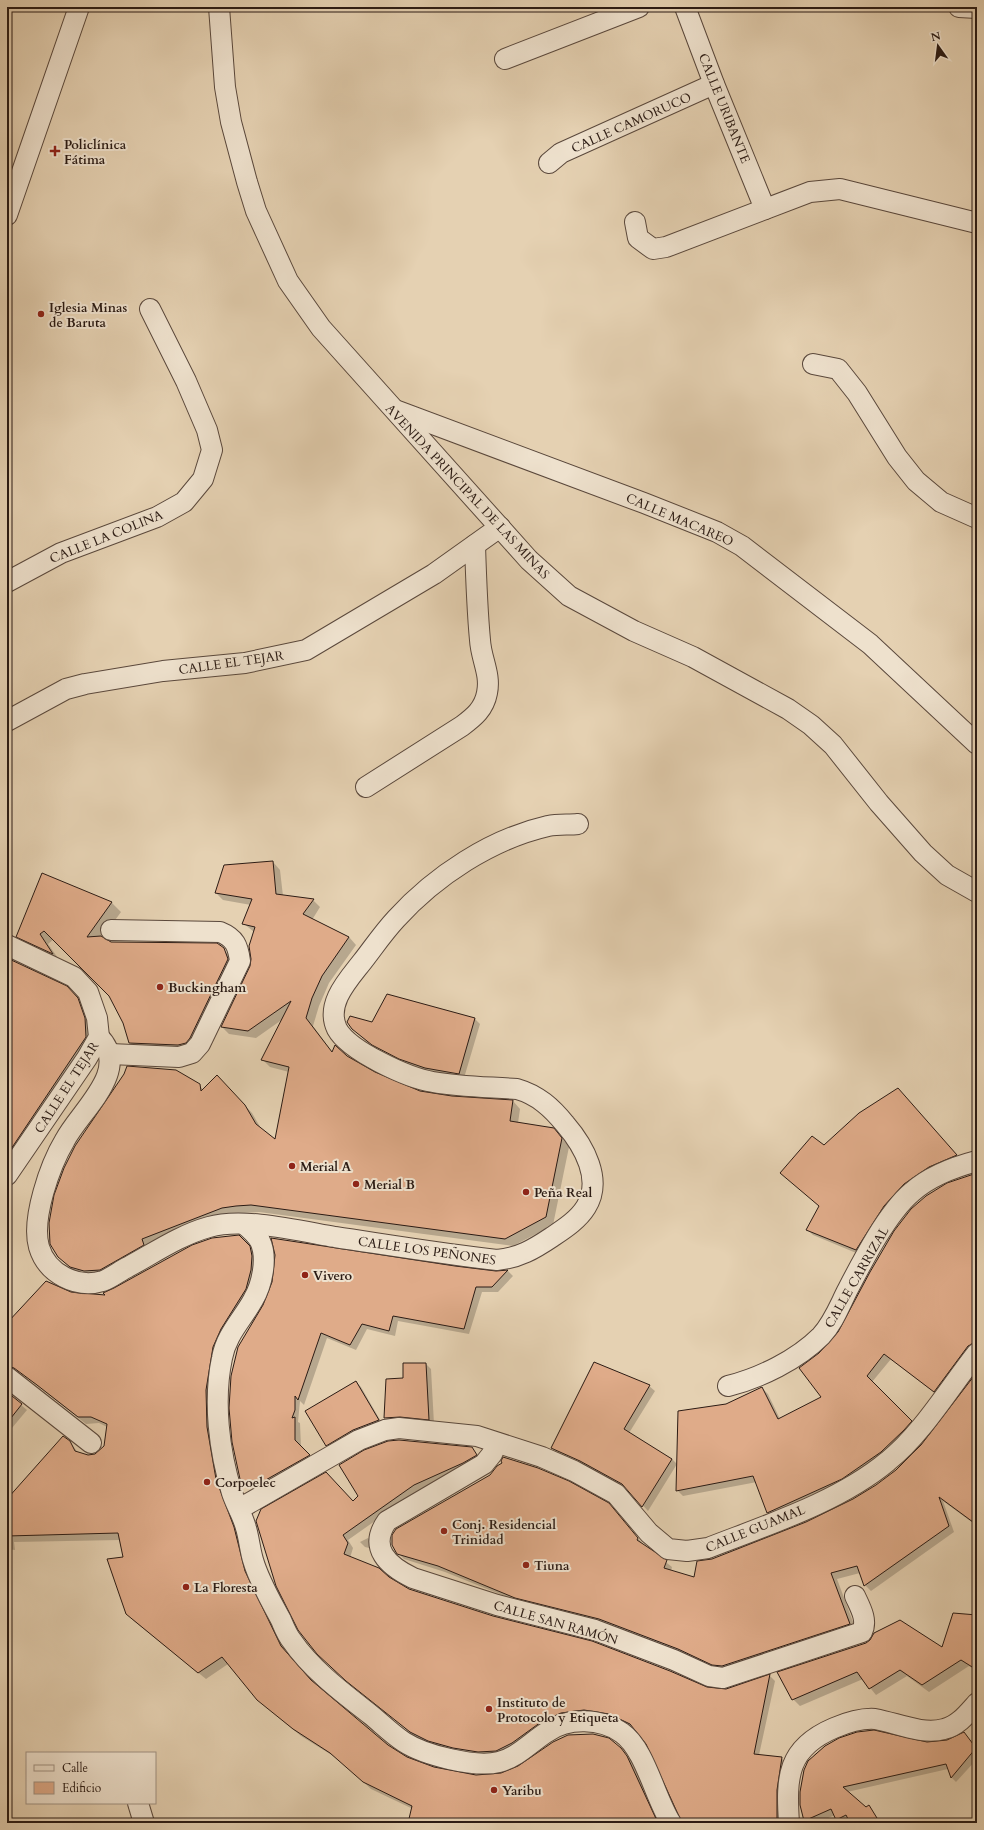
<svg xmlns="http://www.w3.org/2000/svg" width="984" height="1830" font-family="Cardo,serif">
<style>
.shadow{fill:#0003}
.building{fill:#dfab89;stroke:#2b1b14}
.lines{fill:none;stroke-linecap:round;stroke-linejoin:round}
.minor-casing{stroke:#5a483c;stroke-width:22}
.minor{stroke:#eee1cd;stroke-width:20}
.poi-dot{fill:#8f2418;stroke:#eee1cd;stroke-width:1.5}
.labels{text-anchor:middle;stroke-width:4;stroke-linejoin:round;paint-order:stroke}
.street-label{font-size:13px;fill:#2b1b14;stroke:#eee1cd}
.poi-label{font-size:13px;font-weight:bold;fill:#2b1b14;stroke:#eee1cd;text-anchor:start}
</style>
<rect width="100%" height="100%" fill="#e5d1b2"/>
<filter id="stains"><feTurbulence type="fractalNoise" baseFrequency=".005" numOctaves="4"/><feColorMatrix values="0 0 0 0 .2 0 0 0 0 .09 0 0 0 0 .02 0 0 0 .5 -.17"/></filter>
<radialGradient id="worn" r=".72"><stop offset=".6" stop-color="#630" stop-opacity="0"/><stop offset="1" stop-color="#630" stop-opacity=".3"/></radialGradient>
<g class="shadow">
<polygon points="273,862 280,870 283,896 313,900 320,907 312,920 349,937 356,945 329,983 319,1006 313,1026 333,1053 346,1056 374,1073 419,1092 452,1097 513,1101 520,1109 518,1123 561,1137 569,1147 553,1225 513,1246 259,1212 244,1213 229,1215 92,1278 72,1270 54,1251 199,1085 203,1090 217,1076 252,1113 262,1130 275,1141 289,1072 270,1067 263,1060 283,1019 256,1038 229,1034 222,1027 251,966 254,932 243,923 251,905 223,900 216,893"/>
<polygon points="43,875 112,903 121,912 102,938 111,942 224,950 234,960 199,1047 139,1052 130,1043 124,1022 110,996 54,939 48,944 60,961 27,946 17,936"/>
<polygon points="7,959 66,987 83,1004 90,1024 91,1042 7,1167"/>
<polygon points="387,995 475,1019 480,1024 464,1078 431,1073 406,1064 367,1042 353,1029 373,1024"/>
<polygon points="903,1094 961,1160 934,1172 861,1255 813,1235 808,1230 820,1206 781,1173"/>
<polygon points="977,1174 977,1350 940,1397 891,1359 872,1382 917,1427 868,1472 774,1519 768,1513 757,1482 683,1496 677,1490 727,1405 762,1388 768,1394 780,1419 822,1397 820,1354"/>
<polygon points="239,1236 256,1254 258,1270 217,1363 240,1535 254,1588 285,1650 314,1684 397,1752 419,1763 448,1771 477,1776 501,1774 621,1749 634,1764 660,1823 410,1823 413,1809 371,1789 338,1759 301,1736 265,1706 228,1664 206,1679 134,1621 127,1614 125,1558 120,1540 14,1542 15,1550 7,1549 7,1501 70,1442 79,1454 88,1456 95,1455 105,1447 107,1427 99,1423 86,1424 7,1362 7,1321 9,1322 71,1293 107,1296"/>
<polygon points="508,1271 513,1276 498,1292 482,1292 469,1334 398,1321 395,1336 367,1329 356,1350 327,1338 304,1405 300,1401 298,1422 300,1423 301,1447 314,1461 256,1491 241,1479 238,1347 496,1272"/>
<polygon points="595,1363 649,1386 655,1391 629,1433 672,1459 677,1464 648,1511 627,1488 586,1466 557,1453 552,1448"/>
<polygon points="426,1364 431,1369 434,1424 391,1423 386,1418 387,1380 404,1379"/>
<polygon points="977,1374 977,1526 943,1501 954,1532 871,1591 865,1585 860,1573 837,1579 856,1630 728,1672 522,1603 445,1572 404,1559 398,1553 614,1510 644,1545 672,1567 671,1571 695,1578 712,1560 783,1533 831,1512 876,1486 896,1470 922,1446"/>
<polygon points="356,1382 361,1387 383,1425 332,1450 327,1445"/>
<polygon points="7,1393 27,1410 7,1434"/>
<polygon points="471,1448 481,1460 419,1490 348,1540 353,1548 350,1558 409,1590 707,1688 726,1690 770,1676 775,1681 759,1755 781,1758 787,1763 783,1823 686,1823 647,1743 635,1729 615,1719 566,1718 494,1757 446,1749 424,1741 413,1735 343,1677 300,1631 353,1502"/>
<polygon points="368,1538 373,1543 373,1549 365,1547 360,1542"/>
<polygon points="977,1616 977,1671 969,1666 929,1692 907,1676 876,1695 863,1679 800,1706 793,1699 778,1673 942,1649"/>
<polygon points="969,1739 977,1749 977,1759 956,1782 951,1777 948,1769 847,1792 866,1808 869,1807 881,1823 839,1823 835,1815 817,1823 807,1823 805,1821 801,1805 802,1780 804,1770 815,1754 825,1747 927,1743"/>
</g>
<g class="building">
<polygon points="273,861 276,894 314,899 303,914 349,937 322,976 312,998 306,1018 332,1052 335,1045 347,1056 375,1072 420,1091 452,1096 513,1100 510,1121 554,1128 562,1138 546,1217 505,1239 251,1205 236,1206 222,1208 142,1239 144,1245 100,1270 84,1271 70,1267 58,1257 50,1244 49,1223 54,1195 64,1168 75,1146 124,1074 127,1066 176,1070 200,1084 201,1091 217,1075 245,1105 256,1124 275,1139 289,1067 261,1060 291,1001 248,1031 221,1027 250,966 251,959 249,946 255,927 242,924 252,899 215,893 224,865"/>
<polygon points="42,873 112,902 87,937 101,936 111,942 217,943 224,948 228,959 190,1038 186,1043 178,1045 129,1043 123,1023 109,996 44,931 40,934 53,954 16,937"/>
<polygon points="7,958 67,986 78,998 85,1018 86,1037 7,1155"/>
<polygon points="387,994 475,1018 459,1074 425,1068 399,1059 372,1045 352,1029 347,1022 350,1016 372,1022"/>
<polygon points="898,1088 957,1155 929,1167 904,1184 884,1206 856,1250 806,1230 819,1206 780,1173 812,1136 824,1145 859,1113"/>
<polygon points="977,1173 977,1342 968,1346 934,1392 884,1354 867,1376 912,1421 904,1430 881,1452 842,1479 767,1513 753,1476 676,1491 678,1411 726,1404 762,1387 778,1419 821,1397 799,1368 819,1353 838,1332 870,1272 894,1231 911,1209 926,1196 947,1183"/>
<polygon points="239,1235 250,1246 252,1256 251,1270 246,1289 221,1329 213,1347 206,1390 207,1427 216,1479 234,1527 245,1571 281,1646 311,1680 388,1745 407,1757 434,1767 476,1775 501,1773 518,1766 553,1742 568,1735 593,1734 609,1738 621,1748 627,1756 658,1823 408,1823 412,1806 363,1782 330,1753 293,1729 257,1700 222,1657 198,1673 126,1614 107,1559 123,1557 118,1533 7,1536 7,1499 63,1436 70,1441 75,1451 88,1455 95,1454 104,1446 107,1424 91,1417 78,1417 37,1385 14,1368 7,1366 7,1323 46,1281 71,1292 105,1295 103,1293 114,1288 192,1245 212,1238"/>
<polygon points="271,1238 455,1266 496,1271 508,1270 492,1287 476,1287 464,1329 393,1316 389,1331 362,1324 350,1345 321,1333 298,1400 295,1396 295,1410 292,1418 295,1417 295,1440 310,1455 255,1486 250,1486 240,1479 232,1442 229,1408 231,1376 238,1347 263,1305 272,1282 275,1255"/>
<polygon points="594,1362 650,1385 624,1429 672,1459 642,1507 622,1484 580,1461 551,1448"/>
<polygon points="403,1363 426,1363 429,1420 400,1417 384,1418 386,1379 403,1378"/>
<polygon points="977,1372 977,1525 939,1497 949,1526 864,1586 857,1566 831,1573 850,1624 722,1666 712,1665 678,1649 599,1619 515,1598 438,1566 397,1554 392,1545 392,1535 396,1529 490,1475 497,1466 502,1463 501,1461 503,1457 538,1468 569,1481 609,1503 638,1538 637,1540 667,1560 664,1568 694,1577 697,1561 712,1559 806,1522 853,1499 876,1485 896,1470 921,1445"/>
<polygon points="356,1381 379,1420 353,1430 326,1446 305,1411"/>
<polygon points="7,1392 22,1404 7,1423"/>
<polygon points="399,1440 472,1447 477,1455 463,1463 414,1485 343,1535 348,1543 344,1554 379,1568 389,1577 409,1589 493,1616 592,1641 670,1671 707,1687 726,1689 770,1674 754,1754 782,1757 777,1790 777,1823 682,1823 646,1744 630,1724 609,1714 584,1710 561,1713 541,1722 512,1743 496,1751 478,1752 453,1748 428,1741 410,1732 346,1681 317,1654 298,1630 276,1586 256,1521 261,1509 326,1472 353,1501 358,1496 339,1465 364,1450 388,1441"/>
<polygon points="953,1613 977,1615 977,1670 961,1660 922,1685 900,1670 869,1689 857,1672 792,1700 777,1672 866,1643 870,1640 874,1633 900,1620 942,1647"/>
<polygon points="874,1730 927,1742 947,1740 964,1732 976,1748 951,1778 946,1764 843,1787 866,1807 869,1805 880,1823 850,1823 846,1815 836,1820 831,1809 804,1821 800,1805 800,1792 804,1770 808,1761 825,1746 839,1738 857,1732"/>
</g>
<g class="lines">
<g class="minor-casing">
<g id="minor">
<polyline points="219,7 225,87 231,122 247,182 256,211 288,281 321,328 529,560 569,596 634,631 693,657 788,709 811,725 833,745 879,803 923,853 947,875 977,892"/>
<polyline points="685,7 714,84 765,209"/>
<polyline points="959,7 977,8"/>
<polyline points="505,59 639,7"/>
<polyline points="549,163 561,153 714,84"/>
<polyline points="7,215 79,7"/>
<polyline points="635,222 638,238 653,249 666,247 810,192 840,189 977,223"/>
<polyline points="813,364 838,369 857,393 897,457 916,481 941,502 977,518"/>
<polyline points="398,411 644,503 717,532 742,546 870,644 977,744"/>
<polyline points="7,582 61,553 157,517 184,502 203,479 212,450 207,430 186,381 150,309"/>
<polyline points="7,721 66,689 85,684 163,671 245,663 306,650 434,574 500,527"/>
<path d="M366,787L462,726C474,717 484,709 487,693C491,674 481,659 480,640C477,608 476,577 475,545"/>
<polyline points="7,945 74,977 88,992 97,1018 99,1037 87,1058 7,1175"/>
<path d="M99,1037C132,1070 80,1111 65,1140C50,1165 31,1219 39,1247C47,1274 77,1289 103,1281C111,1278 120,1271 128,1267C154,1253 180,1235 209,1227C243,1217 300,1231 335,1237C389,1245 443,1254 497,1260C519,1258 534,1249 552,1237C564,1229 578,1220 586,1207C603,1180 584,1146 565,1124C552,1108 538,1095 517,1089C490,1087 460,1087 433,1082C408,1078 349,1051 337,1029C325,1004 348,980 362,962C373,948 383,933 396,919C435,876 491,839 548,826C558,824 569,825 578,824"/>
<path d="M110,1054L179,1057L192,1053L200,1044L240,961C238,946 235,938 220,932L111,930"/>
<path d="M244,1224C250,1229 256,1234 260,1241C268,1258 262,1285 253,1300C242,1320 226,1335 222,1358C213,1401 219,1451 232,1493C236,1505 243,1516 246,1528C249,1538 250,1550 253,1560C259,1581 271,1601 281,1620C284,1627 287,1635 292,1641C312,1670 343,1693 371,1715C382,1724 392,1734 404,1742C424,1755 475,1768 499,1762C518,1757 531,1742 547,1732C568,1717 601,1718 622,1733C645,1749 655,1798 671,1823"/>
<polyline points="7,1377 91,1443"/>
<path d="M728,1386C760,1378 797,1360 821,1336C833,1323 839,1307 847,1291C862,1262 887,1213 912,1192C930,1176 954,1167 977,1161"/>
<path d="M497,1443L492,1454L484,1464L387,1521C368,1548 388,1566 413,1578L497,1605L595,1630L674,1660L709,1676L723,1678L862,1632C868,1620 860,1607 855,1596"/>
<path d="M239,1509L359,1440L385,1430L399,1428L477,1436L542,1457L574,1471L616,1494L649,1533L668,1549L687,1551L708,1548C767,1525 839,1502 888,1461C922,1434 950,1387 977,1353"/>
<polyline points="138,1803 144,1823"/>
<path d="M789,1823C786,1777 787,1748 834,1728C846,1723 862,1718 875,1719C897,1723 922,1735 944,1729C958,1726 968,1713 977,1703"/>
</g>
</g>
<use href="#minor" class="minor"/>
</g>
<g class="poi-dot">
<path d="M53 145h4v4h4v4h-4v4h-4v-4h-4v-4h4z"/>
<circle cx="41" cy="314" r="4"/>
<circle cx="160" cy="987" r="4"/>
<circle cx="292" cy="1166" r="4"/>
<circle cx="356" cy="1184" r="4"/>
<circle cx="526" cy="1192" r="4"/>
<circle cx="305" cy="1275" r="4"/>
<circle cx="207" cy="1482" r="4"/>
<circle cx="444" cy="1531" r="4"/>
<circle cx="526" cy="1565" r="4"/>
<circle cx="186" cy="1587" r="4"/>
<circle cx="489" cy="1709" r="4"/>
<circle cx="494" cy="1790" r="4"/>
</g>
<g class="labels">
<g class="street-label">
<text transform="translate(725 108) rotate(68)" y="5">CALLE URIBANTE</text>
<text transform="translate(631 122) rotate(-24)" y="5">CALLE CAMORUCO</text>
<text transform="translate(468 491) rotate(47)" y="5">AVENIDA PRINCIPAL DE LAS MINAS</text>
<text transform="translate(680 519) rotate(23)" y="5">CALLE MACAREO</text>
<text transform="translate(106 536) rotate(-22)" y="5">CALLE LA COLINA</text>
<text transform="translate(231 662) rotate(-8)" y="5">CALLE EL TEJAR</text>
<text transform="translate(66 1087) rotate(-57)" y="5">CALLE EL TEJAR</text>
<text transform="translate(427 1250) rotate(8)" y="5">CALLE LOS PEÑONES</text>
<text transform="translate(856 1277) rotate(-60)" y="5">CALLE CARRIZAL</text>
<text transform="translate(755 1528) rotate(-22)" y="5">CALLE GUAMAL</text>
<text transform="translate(556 1622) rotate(16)" y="5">CALLE SAN RAMÓN</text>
</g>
<g class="poi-label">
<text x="64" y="149">Policlínica<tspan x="64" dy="15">Fátima</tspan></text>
<text x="49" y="312">Iglesia Minas<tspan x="49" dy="15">de Baruta</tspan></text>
<text x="168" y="992">Buckingham</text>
<text x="300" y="1171">Merial A</text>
<text x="364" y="1189">Merial B</text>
<text x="534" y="1197">Peña Real</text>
<text x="313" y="1280">Vivero</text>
<text x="215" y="1487">Corpoelec</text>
<text x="452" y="1529">Conj. Residencial<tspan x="452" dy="15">Trinidad</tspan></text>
<text x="534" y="1570">Tiuna</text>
<text x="194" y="1592">La Floresta</text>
<text x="497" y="1707">Instituto de<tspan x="497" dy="15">Protocolo y Etiqueta</tspan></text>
<text x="502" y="1795">Yaribu</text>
</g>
</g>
<rect width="984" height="1830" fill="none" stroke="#e5d1b2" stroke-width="24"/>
<rect x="8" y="8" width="968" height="1814" fill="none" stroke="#2b1b14" stroke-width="2"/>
<rect x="12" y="12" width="960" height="1806" fill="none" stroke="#2b1b14"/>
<rect x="26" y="1752" width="130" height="52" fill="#eee1cd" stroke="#a09283"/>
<rect x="34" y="1765" width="20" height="6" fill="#eee1cd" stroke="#a09283"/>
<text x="62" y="1772" font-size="12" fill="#2b1b14">Calle</text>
<rect x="34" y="1782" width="20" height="12" fill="#dfab89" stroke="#a09283"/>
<text x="62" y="1792" font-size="12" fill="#2b1b14">Edificio</text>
<g transform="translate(938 46) rotate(346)" stroke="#eee1cd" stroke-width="3" paint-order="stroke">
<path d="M0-3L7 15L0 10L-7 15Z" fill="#2b1b14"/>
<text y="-6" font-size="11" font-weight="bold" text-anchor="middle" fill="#2b1b14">N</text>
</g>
<rect width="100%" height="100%" filter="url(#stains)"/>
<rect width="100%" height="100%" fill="url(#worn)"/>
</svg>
